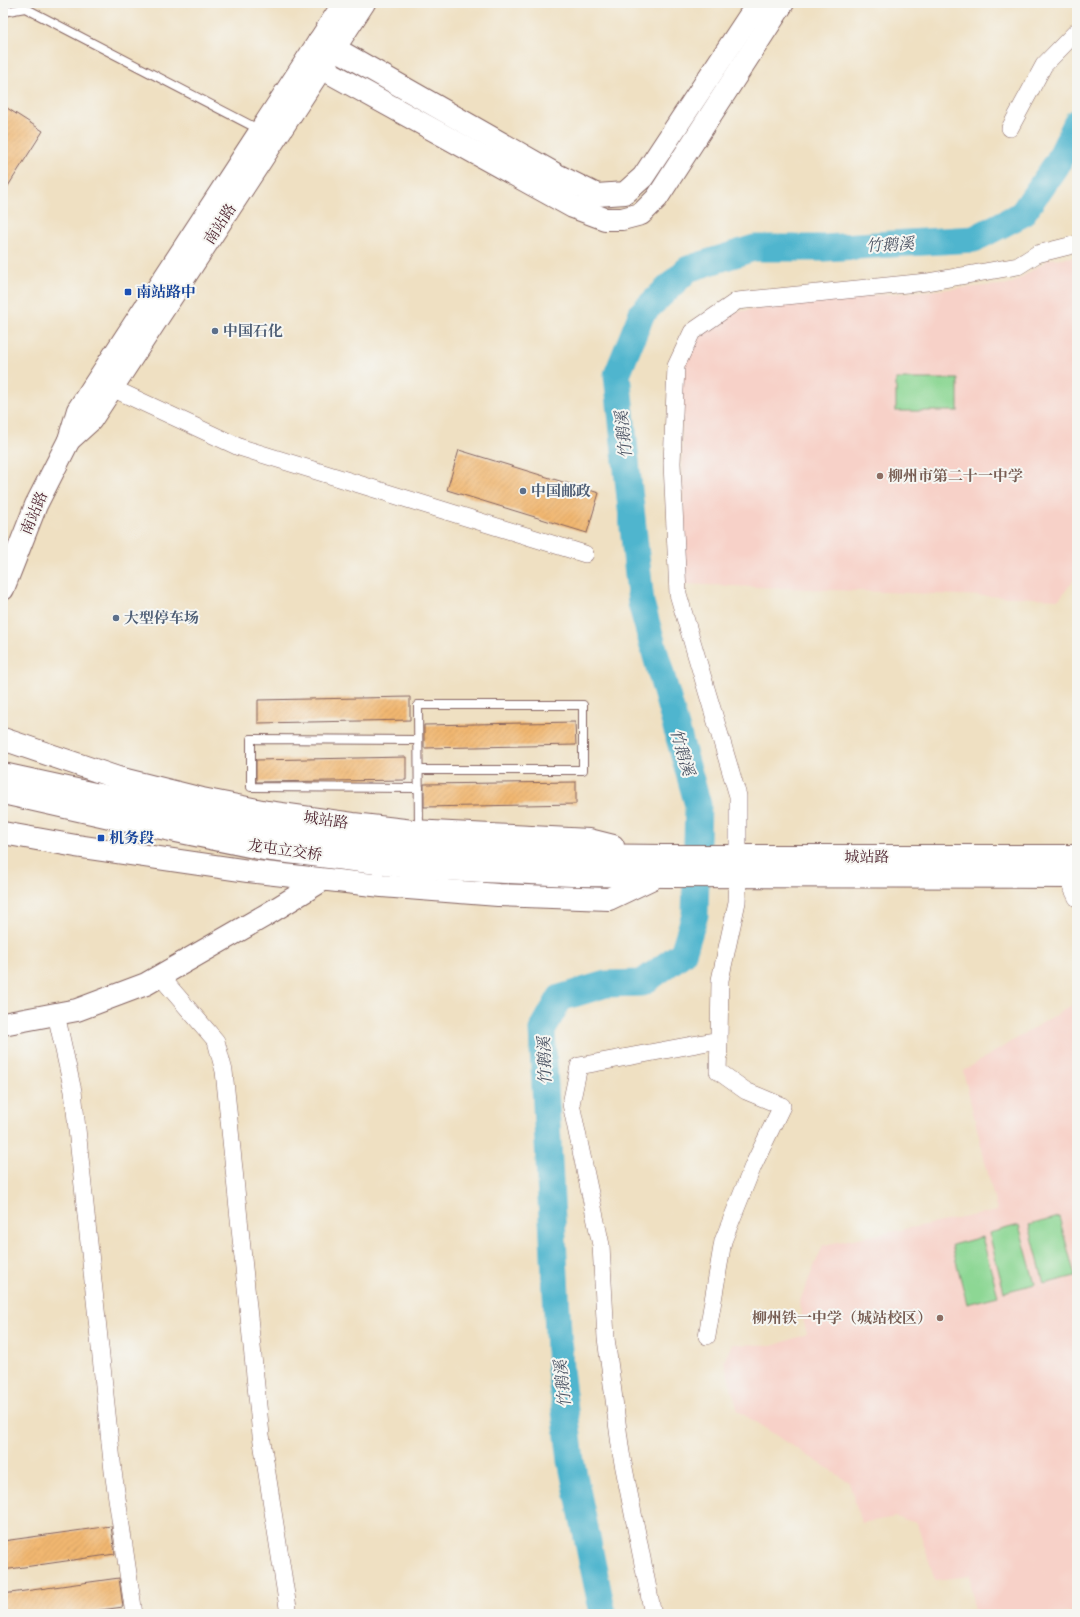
<svg xmlns="http://www.w3.org/2000/svg" width="1080" height="1617" font-family="'IM FELL DW Pica','Noto Serif SC',serif">
<style>
.built{fill:#f7d1c8}
.grass{fill:#8dd794;stroke:#6c7b60}
.lines{fill:none;stroke-linecap:round;stroke-linejoin:round}
.river{stroke:#4fb5ce;stroke-width:27}
.building{fill:url(#building-hatch)}
.lane-casing{stroke:#846360;stroke-width:10}
.street-casing{stroke:#846360;stroke-width:18}
.secondary-casing{stroke:#846360;stroke-width:24}
.lane{stroke:#fff;stroke-width:8}
.street{stroke:#fff;stroke-width:17}
.secondary{stroke:#fff;stroke-width:22}
.transit-dot{fill:#1a4fb4;stroke:#f6f6f2;stroke-width:1.5}
.service-dot{fill:#5c6f8a;stroke:#f6f6f2;stroke-width:1.5}
.education-dot{fill:#8d6e63;stroke:#f6f6f2;stroke-width:1.5}
.labels{text-anchor:middle;stroke-width:4;stroke-linejoin:round;paint-order:stroke}
.street-label{font-size:15px;fill:#4a1f2b;stroke:#f6f6f2}
.transit-label{font-size:15px;font-weight:bold;fill:#164399;stroke:#f6f6f2;text-anchor:start}
.service-label{font-size:15px;font-weight:bold;fill:#4e5e75;stroke:#f6f6f2;text-anchor:start}
.education-label{font-size:15px;font-weight:bold;fill:#785e54;stroke:#f6f6f2;text-anchor:start}
.water-label{font-size:16px;font-style:italic;fill:#4c5464;stroke:#f6f6f2}
</style>
<defs>
<pattern id="building-hatch" width="6" height="6" patternUnits="userSpaceOnUse"><rect width="6" height="6" fill="#f1b771"/><path d="M-1 1l2-2M0 6l6-6M5 7l2-2" fill="none" stroke="#d09d62"/></pattern>
</defs>
<rect width="100%" height="100%" fill="#f6f6f2"/>
<filter id="ink" filterUnits="userSpaceOnUse"><feTurbulence type="fractalNoise" baseFrequency=".025" numOctaves="2"/><feDisplacementMap in="SourceGraphic" scale="8" xChannelSelector="R" yChannelSelector="G"/><feConvolveMatrix kernelMatrix="1 2 1 2 8 2 1 2 1" color-interpolation-filters="sRGB"/></filter>
<filter id="wash" filterUnits="userSpaceOnUse"><feTurbulence type="fractalNoise" baseFrequency=".012" numOctaves="4" result="noise"/><feDisplacementMap in="SourceGraphic" scale="16" xChannelSelector="R" yChannelSelector="G"/><feGaussianBlur stdDeviation="0.9" result="paint"/><feColorMatrix in="noise" values="0 0 0 0 0 0 0 0 0 0 0 0 0 0 0 0 0 1.4 0 .05"/><feComposite in="paint" operator="in"/></filter>
<g filter="url(#wash)">
<rect width="100%" height="100%" fill="#efe0c2"/>
<g class="built">
<polygon points="1077,257 1077,576 1059,599 684,584 681,376 691,343 727,313 813,300 1011,284 1049,259"/>
<polygon points="1077,1002 1077,1614 974,1614 970,1576 935,1580 917,1523 896,1517 861,1523 849,1482 738,1411 724,1361 732,1344 775,1345 807,1334 799,1303 823,1245 997,1211 963,1071"/>
</g>
<g class="grass">
<rect x="896" y="379" width="62" height="32"/>
<polygon points="1059,1217 1075,1276 1044,1284 1029,1225"/>
<polygon points="1019,1225 1035,1284 1004,1292 989,1233"/>
<polygon points="982,1237 998,1296 967,1304 952,1245"/>
</g>
<g class="lines">
<polyline class="river" points="603,1614 571,1461 560,1369 542,1030 560,998 606,984 642,983 683,953 695,915 698,805 641,603 617,375 642,313 688,269 754,248 824,248 974,239 1022,214 1058,162 1077,122"/>
</g>
<g id="blocks">
<g class="building">
<polygon points="7,108 43,131 3,194 3,115"/>
<polygon points="459,450 599,493 587,533 447,490"/>
<polygon points="410,697 410,720 258,723 258,700"/>
<polygon points="575,722 576,745 424,748 424,725"/>
<polygon points="406,757 406,780 256,782 256,760"/>
<polygon points="576,782 576,804 424,807 424,784"/>
<polygon points="111,1526 115,1554 3,1570 3,1541"/>
<polygon points="119,1578 123,1607 72,1614 3,1614 3,1594"/>
</g>
</g>
</g>
<g filter="url(#ink)">
<use href="#blocks" fill-opacity="0" stroke="#846360" stroke-width="1"/>
<g class="lines">
<g class="lane-casing">
<g id="lane">
<polyline points="3,12 25,8 260,130"/>
<polyline points="418,740 251,739 251,787 419,788"/>
<polyline points="419,770 583,770 583,705 418,705 419,830"/>
</g>
</g>
<g class="street-casing">
<g id="street">
<polyline points="1010,128 1044,65 1077,31"/>
<polyline points="112,388 239,447 585,554"/>
<polyline points="738,857 738,796 678,594 672,463 676,366 692,332 737,301 927,282 1018,266 1037,254 1077,244"/>
<polyline points="1067,866 1067,877 1077,898"/>
<polyline points="160,976 216,1041 224,1071 261,1435 289,1614"/>
<polyline points="56,1014 73,1091 113,1471 134,1614"/>
<polyline points="707,1336 723,1241 753,1166 782,1106 746,1091 718,1071 719,1040"/>
<polyline points="653,1614 621,1453 606,1338 601,1245 571,1104 579,1066 719,1040 720,980 737,902 738,876"/>
</g>
</g>
<g class="secondary-casing">
<g id="secondary">
<polyline points="319,41 334,48 557,175 597,195 625,193 643,177 758,3"/>
<polyline points="307,60 573,207 605,219 622,219 641,214 657,198 783,3"/>
<polyline points="69,440 91,420 364,3"/>
<polyline points="3,589 36,505 69,440 78,410 344,3"/>
<polyline points="3,739 118,778 202,799 267,812 353,824 413,831 589,840 613,846"/>
<polyline points="3,774 136,803 268,828 423,848 565,855 665,856 1077,856"/>
<polyline points="3,793 132,822 264,849 418,868 572,875 665,876 1077,877"/>
<polyline points="3,833 76,846 248,871 382,886 498,895 609,899 653,878"/>
<polyline points="3,1024 77,1010 146,984 266,915 323,880"/>
</g>
</g>
<use href="#lane" class="lane"/>
<use href="#street" class="street"/>
<use href="#secondary" class="secondary"/>
</g>
</g>
<g class="transit-dot">
<rect x="124" y="288" width="8" height="8" rx="2"/>
<rect x="97" y="834" width="8" height="8" rx="2"/>
</g>
<g class="service-dot">
<circle cx="215" cy="331" r="4"/>
<circle cx="523" cy="491" r="4"/>
<circle cx="116" cy="618" r="4"/>
</g>
<g class="education-dot">
<circle cx="880" cy="476" r="4"/>
<circle cx="940" cy="1318" r="4"/>
</g>
<g class="labels">
<g class="street-label">
<text transform="translate(220 224) rotate(-57)" y="5">南站路</text>
<text transform="translate(34 513) rotate(-67)" y="5">南站路</text>
<text transform="translate(326 820) rotate(8)" y="5">城站路</text>
<text transform="translate(285 850) rotate(8)" y="5">龙屯立交桥</text>
<text x="867" y="862">城站路</text>
</g>
<g class="transit-label">
<text x="136" y="297">南站路中</text>
<text x="109" y="843">机务段</text>
</g>
<g class="service-label">
<text x="223" y="336">中国石化</text>
<text x="531" y="496">中国邮政</text>
<text x="124" y="623">大型停车场</text>
</g>
<g class="education-label">
<text x="888" y="481">柳州市第二十一中学</text>
<text x="932" y="1323" text-anchor="end">柳州铁一中学（城站校区）</text>
</g>
<g class="water-label">
<text transform="translate(890 244) rotate(-3)" y="6">竹鹅溪</text>
<text transform="translate(623 435) rotate(-96)" y="6">竹鹅溪</text>
<text transform="translate(683 752) rotate(74)" y="6">竹鹅溪</text>
<text transform="translate(544 1061) rotate(-92)" y="6">竹鹅溪</text>
<text transform="translate(562 1384) rotate(-96)" y="6">竹鹅溪</text>
</g>
</g>
<rect width="1080" height="1617" fill="none" stroke="#f6f6f2" stroke-width="16"/>
</svg>
